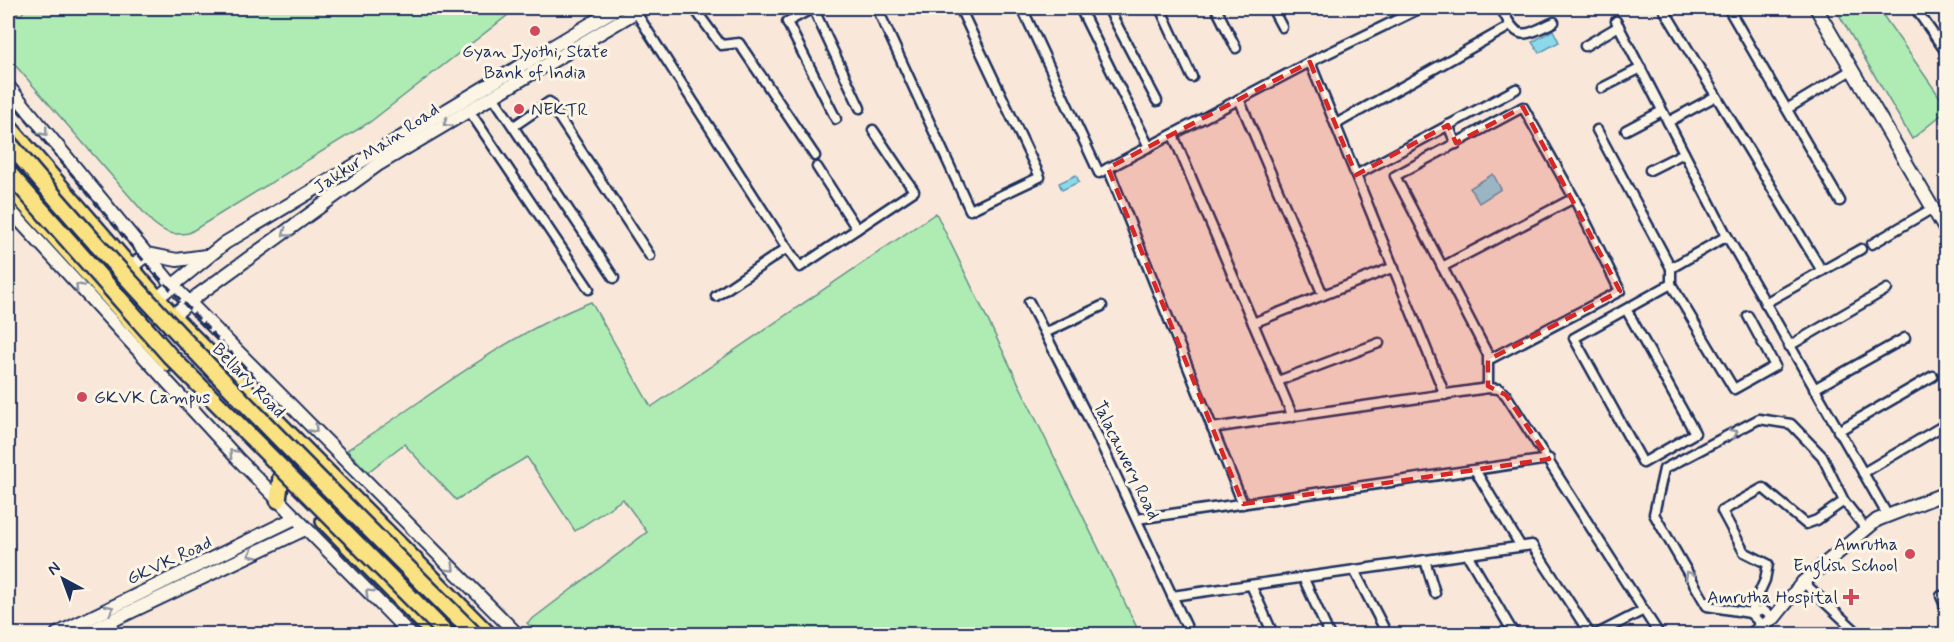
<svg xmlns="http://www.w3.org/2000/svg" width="1954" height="642" font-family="Mynerve,sans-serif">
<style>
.green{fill:#aeecb3;stroke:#648e88;stroke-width:1.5}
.water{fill:#8bd9ea;stroke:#5e95b2;stroke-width:1.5}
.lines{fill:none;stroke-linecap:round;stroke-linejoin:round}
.street-casing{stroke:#1b2f5e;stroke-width:13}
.secondary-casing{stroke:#1b2f5e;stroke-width:16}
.highway-casing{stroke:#1b2f5e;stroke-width:20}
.street{stroke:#fcf5e5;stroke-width:8}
.secondary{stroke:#fcf5e5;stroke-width:12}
.highway{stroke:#fae181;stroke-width:15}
.rail{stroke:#1b2f5e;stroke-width:3;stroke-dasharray:9 4.5;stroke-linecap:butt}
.highway-bridge-casing{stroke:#1b2f5e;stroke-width:20;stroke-linecap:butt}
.highway-bridge{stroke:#fae181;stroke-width:15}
.oneway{stroke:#8c92a2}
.marked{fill:#d62828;fill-opacity:0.2;stroke:#d62828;stroke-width:4.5;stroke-dasharray:12 8;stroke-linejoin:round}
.poi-dot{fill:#d1495b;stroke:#fcf5e5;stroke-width:2}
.labels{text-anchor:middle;stroke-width:6;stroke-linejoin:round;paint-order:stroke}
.poi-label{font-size:18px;fill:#1b2f5e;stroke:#fcf5e5;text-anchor:start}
.street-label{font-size:18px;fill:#1b2f5e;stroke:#fcf5e5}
</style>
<rect width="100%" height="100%" fill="#f9e8da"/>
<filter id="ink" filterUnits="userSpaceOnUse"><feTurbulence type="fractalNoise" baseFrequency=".0167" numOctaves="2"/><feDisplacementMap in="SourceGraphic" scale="12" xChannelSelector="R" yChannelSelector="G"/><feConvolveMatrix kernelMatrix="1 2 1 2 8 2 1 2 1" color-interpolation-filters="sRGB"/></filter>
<g filter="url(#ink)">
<g class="green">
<path d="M8,8L21,15L26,8H517L370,122L189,233C172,236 165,233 152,222L8,57Z"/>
<polygon points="1835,8 1878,8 1946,106 1946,111 1912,139"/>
<path d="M936,213L1140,634H538L527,623L647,532L623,499L575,531L527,457L456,500L404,444L368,472L347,450C427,400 502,336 591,302L651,407Z"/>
</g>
<g class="water">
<polygon points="1553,30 1559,42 1539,53 1532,42"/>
<polygon points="1493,174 1501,189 1479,203 1470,188"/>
<polygon points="1076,175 1079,182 1062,190 1059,183"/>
</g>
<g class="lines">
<g class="street-casing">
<g id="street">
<polyline points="694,8 721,45 739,43 815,156"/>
<polyline points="813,8 787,22 836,119"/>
<polyline points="813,8 860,108"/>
<polyline points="877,8 970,210 1040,177 960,8"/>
<polyline points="1022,8 1099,173 1310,62 1421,8"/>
<polyline points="1080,8 1149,147"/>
<polyline points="1108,8 1157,101"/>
<polyline points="1160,8 1192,77"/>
<polyline points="1216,8 1236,48"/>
<polyline points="1272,8 1282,27"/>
<path d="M1501,8C1518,41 1521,38 1554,22"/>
<polyline points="1663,8 1822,271"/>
<polyline points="1728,8 1840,201"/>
<polyline points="1915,8 1946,52"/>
<polyline points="635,11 787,248 716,296"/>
<polyline points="1111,12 1120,8"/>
<polyline points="1616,21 1727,236 1888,516"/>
<polyline points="1585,46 1619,26"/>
<polyline points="1310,62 1445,395"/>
<polyline points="1602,88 1641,68"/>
<polyline points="492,95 614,278"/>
<polyline points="1239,99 1323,295"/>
<polyline points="468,109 589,289"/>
<polyline points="1787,109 1853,69"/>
<polyline points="1668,122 1716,96"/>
<polyline points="1336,124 1510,26"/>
<polyline points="1448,125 1456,144"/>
<polyline points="514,126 549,102 650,256"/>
<polyline points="1597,130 1671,268 1727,236"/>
<polyline points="1626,130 1662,111"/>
<polyline points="1173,135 1293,417"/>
<polyline points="817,167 857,229"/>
<polyline points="1108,168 1243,504"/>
<polyline points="1650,170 1684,153"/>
<polyline points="1356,175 1516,89"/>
<polyline points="1872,244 1933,208"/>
<polyline points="787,248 800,267 914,191 873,130"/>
<polyline points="1442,267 1574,198"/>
<polyline points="1671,268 1671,284 1734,389 1775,366 1748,316"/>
<polyline points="1029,302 1095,431 1190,634"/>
<polyline points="1765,303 1861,249"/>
<polyline points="1626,309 1695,433 1643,463 1574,338 1671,284"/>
<polyline points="1253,323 1394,267"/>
<polyline points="1047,332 1102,306"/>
<polyline points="1789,346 1887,289"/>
<polyline points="1488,360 1620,291 1574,198 1523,107 1395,176 1488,355 1488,388"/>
<polyline points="1278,381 1379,343"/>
<polyline points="1814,389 1905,338"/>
<polyline points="1212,428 1488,388 1499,389 1506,395 1659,634"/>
<polyline points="1838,431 1933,376"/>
<polyline points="1475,470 1520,545"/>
<polyline points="1863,473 1946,424"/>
<polyline points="1137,519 1549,459"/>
<polyline points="1467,554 1514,634"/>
<polyline points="1425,560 1435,593"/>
<polyline points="1354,570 1385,630"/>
<polyline points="1303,577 1329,634"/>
<polyline points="1803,582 1859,634"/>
<polyline points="1251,585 1273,634"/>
<polyline points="1172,596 1532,545 1590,634"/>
<polyline points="1941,596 1946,608"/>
<polyline points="1750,613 1765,580 1768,564 1744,552 1722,511 1763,488 1806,524 1817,520 1844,501"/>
<polyline points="1751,614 1763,610 1774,618"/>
<polyline points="1763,626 1750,613 1707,606 1654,514 1664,469 1759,419 1791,424 1822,456 1844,501 1866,529"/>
<polyline points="1597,634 1644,610"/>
</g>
</g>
<g class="secondary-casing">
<g id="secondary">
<polyline points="1816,8 1946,231"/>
<polyline points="8,86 172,285 517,634"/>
<polyline points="8,208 237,458 410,634"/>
<polyline points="130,268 147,254 177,260 206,256"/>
<polyline points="129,321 225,243 617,8"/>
<polyline points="144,339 198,295 379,164 642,8"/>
<polyline points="57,634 295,518"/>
<polyline points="84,634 305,529"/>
<polyline points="1752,634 1774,618 1803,582 1877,520 1946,493"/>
</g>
</g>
<g class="highway-casing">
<g id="highway">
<polyline points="8,126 173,317 488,634"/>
<polyline points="8,185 168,363"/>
<polyline points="278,500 281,477"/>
<polyline points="324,521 435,634"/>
</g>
</g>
<use href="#street" class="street"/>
<use href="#secondary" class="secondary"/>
<use href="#highway" class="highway"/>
<polyline class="rail" points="8,98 147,265 284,408"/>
<g class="highway-bridge-casing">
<g id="highway-bridge">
<path d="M8,142C153,316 314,474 474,634"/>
<polyline points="8,172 170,356 447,634"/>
</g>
</g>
<use href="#highway-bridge" class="highway-bridge"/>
</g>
<defs><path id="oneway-chevron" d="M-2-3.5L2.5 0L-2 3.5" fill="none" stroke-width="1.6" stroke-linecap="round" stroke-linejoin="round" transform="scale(1.5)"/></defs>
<g class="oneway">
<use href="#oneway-chevron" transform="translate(447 123) rotate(148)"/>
<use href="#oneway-chevron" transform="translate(44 132) rotate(51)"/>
<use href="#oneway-chevron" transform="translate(286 233) rotate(144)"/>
<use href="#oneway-chevron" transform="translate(79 287) rotate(-133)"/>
<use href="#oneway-chevron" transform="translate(314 429) rotate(46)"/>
<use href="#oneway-chevron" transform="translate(1734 433) rotate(-28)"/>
<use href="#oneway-chevron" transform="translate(233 453) rotate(-133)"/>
<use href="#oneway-chevron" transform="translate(252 554) rotate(154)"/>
<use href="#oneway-chevron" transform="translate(451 568) rotate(45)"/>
<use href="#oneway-chevron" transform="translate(1689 575) rotate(-120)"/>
<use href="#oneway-chevron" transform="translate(369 593) rotate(-135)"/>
<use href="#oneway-chevron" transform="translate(110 609) rotate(-26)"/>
</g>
</g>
<path class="marked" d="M1310,62L1356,175L1448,125L1456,143L1523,107L1620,291L1488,360V386L1506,395L1549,459L1243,504L1108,168Z"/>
<g class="poi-dot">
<circle cx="535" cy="31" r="6"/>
<circle cx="519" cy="109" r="6"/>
<circle cx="82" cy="397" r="6"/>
<circle cx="1910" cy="554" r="6"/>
<path d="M1848 588h6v6h6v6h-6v6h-6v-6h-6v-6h6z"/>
</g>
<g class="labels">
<g class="poi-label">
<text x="535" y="57" text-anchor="middle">Gyan Jyothi, State<tspan x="535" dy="21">Bank of India</tspan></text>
<text x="531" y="115">NEKTR</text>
<text x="94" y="403">GKVK Campus</text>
<text x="1898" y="550" text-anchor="end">Amrutha<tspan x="1898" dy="21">English School</tspan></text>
<text x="1838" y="603" text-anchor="end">Amrutha Hospital</text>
</g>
<g class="street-label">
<text transform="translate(376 148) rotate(-34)" y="6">Jakkur Main Road</text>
<text transform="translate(249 380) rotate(46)" y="6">Bellary Road</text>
<text transform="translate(1127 460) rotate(64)" y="6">Talacauvery Road</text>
<text transform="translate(169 560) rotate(-25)" y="6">GKVK Road</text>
</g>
</g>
<rect width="1954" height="642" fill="none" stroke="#fcf5e5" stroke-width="30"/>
<rect x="15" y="15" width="1924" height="612" fill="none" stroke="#1b2f5e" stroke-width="2" filter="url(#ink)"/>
<g transform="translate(63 579) rotate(319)" stroke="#fcf5e5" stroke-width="4.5" paint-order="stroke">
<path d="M0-4.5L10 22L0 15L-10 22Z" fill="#1b2f5e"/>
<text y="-9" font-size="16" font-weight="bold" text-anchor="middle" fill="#1b2f5e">N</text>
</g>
</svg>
